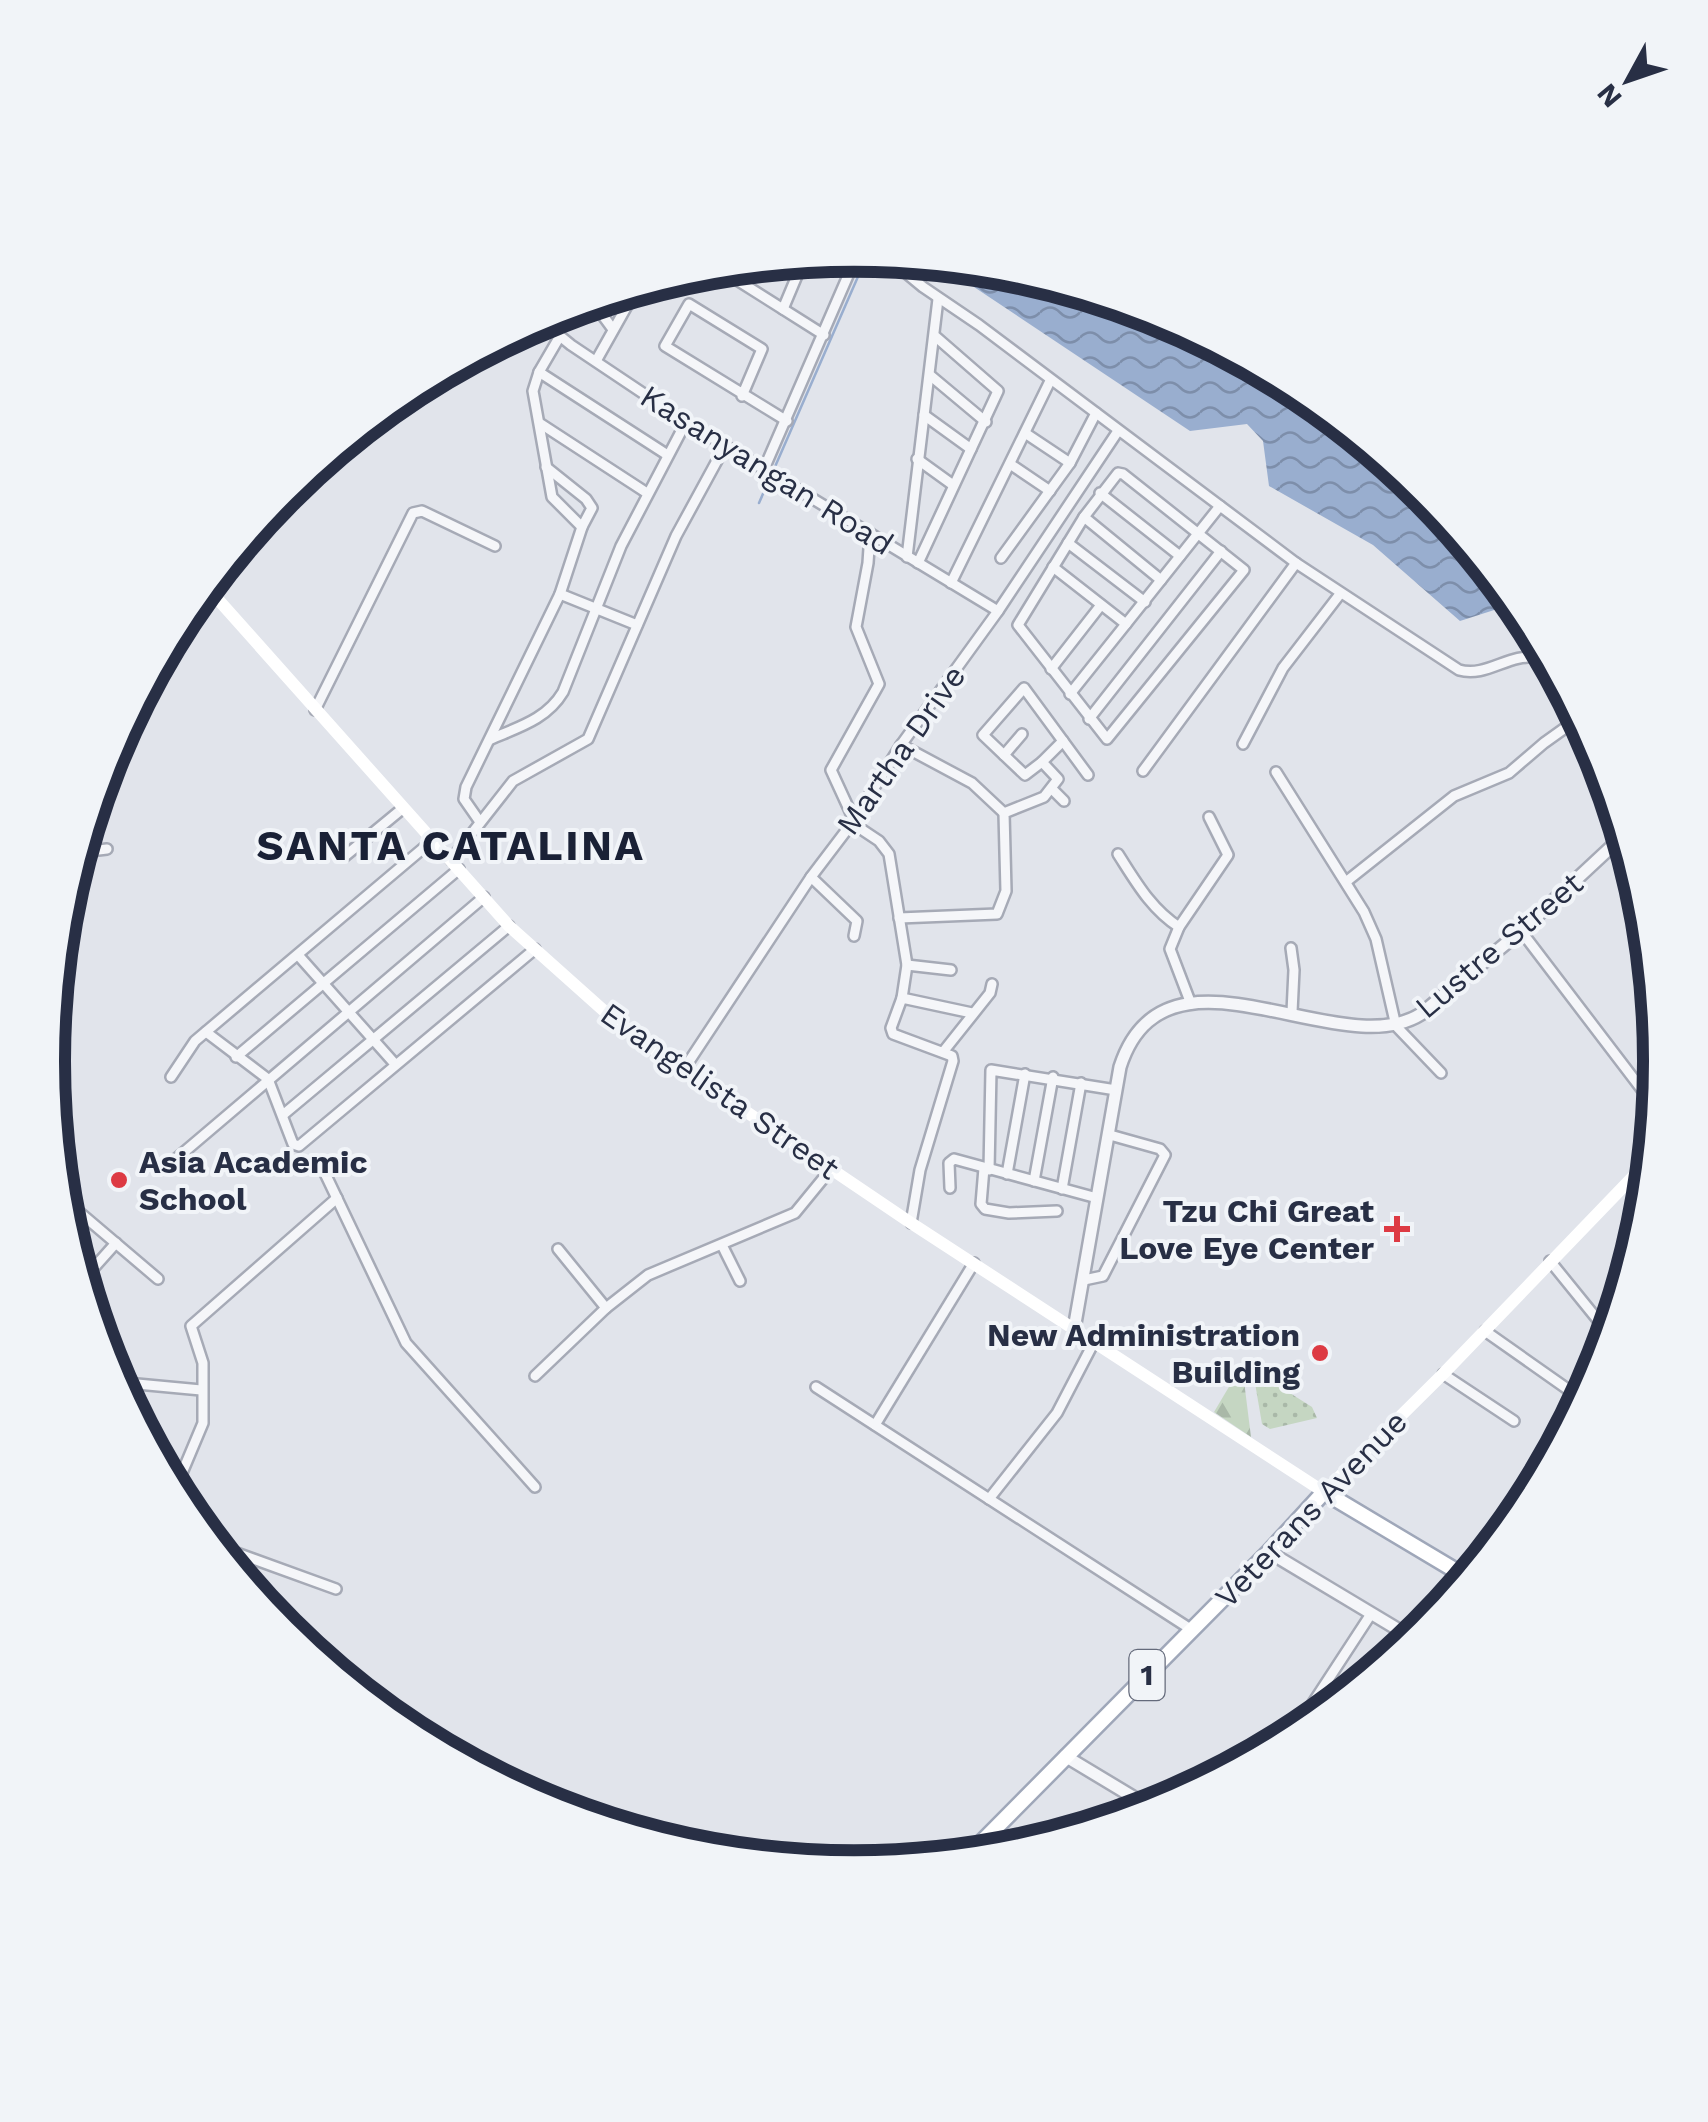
<svg xmlns="http://www.w3.org/2000/svg" width="1708" height="2122" font-family="'Work Sans',sans-serif">
<style>
.forest{fill:url(#forest-firs)}
.park{fill:url(#park-dots)}
.water{fill:url(#water-waves)}
.lines{fill:none;stroke-linecap:round;stroke-linejoin:round}
.stream{stroke:#99aecf;stroke-width:2.5}
.minor-casing{stroke:#a6aab6;stroke-width:14}
.tertiary-casing{stroke:#a6aab6;stroke-width:16}
.primary-casing{stroke:#9fa7b9;stroke-width:19}
.minor{stroke:#f5f6f9;stroke-width:9}
.tertiary{stroke:#f5f6f9;stroke-width:11}
.secondary{stroke:#fff;stroke-width:12}
.primary{stroke:#fff;stroke-width:14}
.poi-dot{fill:#dd3a43;stroke:#f1f4f8;stroke-width:4}
.labels{text-anchor:middle;stroke-width:8;stroke-linejoin:round;paint-order:stroke}
.shield{fill:#f1f4f8;stroke:#646a7b;stroke-width:2.5}
.shield-label{font-size:30px;font-weight:bold;fill:#282f45}
.street-label{font-size:32px;fill:#282f45;stroke:#f1f4f8}
.poi-label{font-size:32px;font-weight:bold;fill:#282f45;stroke:#f1f4f8;text-anchor:end}
.district-label{font-size:42px;font-weight:bold;letter-spacing:2.5px;fill:#1a2136;stroke:#f1f4f8}
.rim{fill:none;stroke:#282f45;stroke-width:12}
</style>
<defs>
<pattern id="forest-firs" width="22" height="20" patternUnits="userSpaceOnUse" patternTransform="scale(2.5)"><rect width="22" height="20" fill="#c5d6c2"/><path d="M5 1l3.5 6h-7zM16 11l3.5 6h-7z" fill="#a9b8a8"/></pattern>
<pattern id="park-dots" width="8" height="8" patternUnits="userSpaceOnUse" patternTransform="scale(2.5)"><rect width="8" height="8" fill="#c5d6c2"/><path d="M2 2h.1M6 6h.1" fill="none" stroke="#a9b8a8" stroke-width="1.8" stroke-linecap="round"/></pattern>
<pattern id="water-waves" width="16" height="10" patternUnits="userSpaceOnUse" patternTransform="scale(2.5)"><rect width="16" height="10" fill="#99aecf"/><path d="M0 5q4-4 8 0t8 0" fill="none" stroke="#7d8eaa"/></pattern>
</defs>
<rect width="100%" height="100%" fill="#e1e4eb"/>
<polygon class="forest" points="1239,1370 1243,1373 1251,1437 1214,1412"/>
<polygon class="park" points="1257,1376 1263,1376 1312,1407 1317,1418 1270,1429 1262,1424 1255,1383"/>
<polygon class="water" points="969,266 1012,270 1163,316 1303,391 1425,491 1516,603 1460,621 1373,545 1269,486 1263,441 1247,424 1190,431 965,281"/>
<g class="lines">
<g class="stream">
<polyline points="774,469 867,256"/>
<polyline points="759,503 769,480"/>
</g>
<g class="minor-casing">
<g id="minor">
<path d="M888,258L923,287L979,325L1296,563L1459,670C1487,678 1510,652 1537,658L1584,725"/>
<polyline points="779,262 797,273"/>
<polyline points="718,268 824,335"/>
<polyline points="598,300 598,309 612,328"/>
<polyline points="783,309 804,259"/>
<polyline points="549,315 560,336 571,345 686,422 998,611"/>
<polyline points="560,336 539,372 533,391 552,497 582,527"/>
<polyline points="596,361 637,288"/>
<polyline points="539,372 666,454"/>
<polyline points="931,376 986,422"/>
<polyline points="742,396 762,349 689,304 665,346 787,421"/>
<polyline points="924,415 971,449"/>
<polyline points="541,424 647,493"/>
<polyline points="1025,433 1070,463"/>
<polyline points="917,459 953,485"/>
<polyline points="1010,464 1050,491"/>
<polyline points="764,469 857,255"/>
<polygon points="1118,473 1123,474 1244,570 1107,739 1018,625 1084,517"/>
<polyline points="1100,493 1180,556"/>
<polyline points="1084,517 1161,580"/>
<polyline points="1068,543 1145,602"/>
<polyline points="907,557 938,299"/>
<polyline points="1001,558 1070,463 1096,413"/>
<polyline points="918,563 998,391 936,337"/>
<polyline points="1053,567 1126,624 1220,506"/>
<polyline points="951,583 1050,381"/>
<polyline points="560,594 637,625"/>
<polyline points="1529,634 1535,632"/>
<polyline points="1051,669 1101,605"/>
<polyline points="1070,694 1126,624"/>
<polyline points="315,710 413,513 422,511 495,546"/>
<polyline points="1089,719 1221,551"/>
<path d="M491,739C519,727 547,719 563,692L621,546L686,422"/>
<polyline points="1243,744 1283,668 1340,594"/>
<polyline points="901,745 972,783 1004,813"/>
<polyline points="1004,755 1022,734"/>
<polyline points="1042,762 1025,775 983,735 1024,688 1088,775"/>
<polyline points="1143,771 1296,563"/>
<polyline points="1276,772 1364,912 1376,939 1396,1026 1441,1073"/>
<polyline points="1052,789 1064,801"/>
<polyline points="854,820 831,770 879,684 856,627 868,563 870,533"/>
<polyline points="480,822 464,799 466,787 560,594 582,527 592,508 586,499 546,467"/>
<polyline points="852,823 879,841 889,854 907,965 902,998"/>
<path d="M1118,854C1136,882 1151,909 1179,927"/>
<polyline points="345,856 402,809"/>
<polyline points="77,857 90,851 107,849"/>
<polyline points="451,860 513,781 588,739 676,536 725,446"/>
<polyline points="811,877 857,921 854,936"/>
<polyline points="1347,881 1454,796 1509,773 1544,743 1579,718"/>
<polyline points="899,918 997,914 1006,891 1004,813 1044,797 1058,779 1042,762 1063,741"/>
<polyline points="1521,931 1656,1108"/>
<polyline points="1291,948 1294,970 1292,1012"/>
<polyline points="298,955 395,1064"/>
<polyline points="907,965 951,970"/>
<polyline points="1191,1004 1170,949 1179,927 1228,855 1209,817"/>
<polyline points="206,1032 268,1079 293,1144 299,1146 535,949"/>
<polyline points="943,1052 990,993 992,984"/>
<polyline points="236,1057 459,869"/>
<polyline points="684,1069 811,877 852,823 901,745 998,611 1118,431"/>
<polyline points="171,1077 195,1041 433,840"/>
<polyline points="284,1114 509,926"/>
<polyline points="177,1158 484,897"/>
<polyline points="322,1167 406,1343 535,1487"/>
<polyline points="984,1168 981,1204 985,1209 1009,1213 1057,1211"/>
<polyline points="989,1170 991,1070 1116,1090"/>
<polyline points="1007,1174 1025,1074"/>
<polyline points="1034,1181 1053,1077"/>
<polyline points="950,1188 949,1163 954,1159 1097,1198"/>
<polyline points="1062,1189 1081,1083"/>
<polyline points="62,1205 65,1200 158,1279"/>
<polyline points="911,1223 920,1170 953,1061 952,1056 893,1034 891,1028 902,998 972,1013"/>
<polyline points="722,1245 740,1281"/>
<polyline points="558,1249 606,1308"/>
<polyline points="1550,1261 1610,1335"/>
<polyline points="1084,1280 1103,1276 1165,1155 1160,1149 1110,1135"/>
<polyline points="82,1281 116,1243"/>
<polyline points="1485,1331 1583,1400"/>
<polyline points="1443,1374 1514,1421"/>
<polyline points="535,1376 606,1308 648,1275 795,1213 831,1169"/>
<polyline points="116,1382 201,1390"/>
<polyline points="816,1387 1192,1630"/>
<polyline points="875,1425 974,1263"/>
<polyline points="174,1492 203,1423 203,1363 191,1326 337,1198"/>
<polyline points="989,1499 1057,1413 1094,1342"/>
<polyline points="1507,1512 1519,1516"/>
<polyline points="212,1544 336,1589"/>
<polyline points="1290,1738 1371,1614"/>
</g>
</g>
<g class="tertiary-casing">
<g id="tertiary">
<polyline points="1642,1168 1648,1191"/>
<path d="M1074,1329L1120,1067C1165,927 1339,1066 1421,1014L1521,931L1624,835"/>
<polyline points="1269,1552 1414,1639"/>
<polyline points="1065,1756 1153,1809"/>
</g>
</g>
<g class="primary-casing">
<polyline id="primary" points="968,1856 1269,1552 1324,1492 1468,1578"/>
</g>
<use href="#minor" class="minor"/>
<use href="#tertiary" class="tertiary"/>
<polyline class="secondary" points="206,586 509,926 603,1010 652,1048 911,1223 1324,1492 1443,1374 1651,1158"/>
<use href="#primary" class="primary"/>
</g>
<g class="poi-dot">
<circle cx="119" cy="1180" r="10"/>
<path d="M1392 1214h10v10h10v10h-10v10h-10v-10h-10v-10h10z"/>
<circle cx="1320" cy="1353" r="10"/>
</g>
<g class="labels">
<rect class="shield" x="1129.5" y="1650" width="35" height="50" rx="8"/>
<g class="shield-label">
<text x="1147" y="1685">1</text>
</g>
<g class="street-label">
<text transform="translate(767 470) rotate(32)" y="11">Kasanyangan Road</text>
<text transform="translate(901 750) rotate(-55)" y="11">Martha Drive</text>
<text transform="translate(1499 945) rotate(-40)" y="11">Lustre Street</text>
<text transform="translate(720 1091) rotate(35)" y="11">Evangelista Street</text>
<text transform="translate(1311 1509) rotate(-46)" y="11">Veterans Avenue</text>
</g>
<g class="poi-label">
<text x="139" y="1173" text-anchor="start">Asia Academic<tspan x="139" dy="37">School</tspan></text>
<text x="1374" y="1222">Tzu Chi Great<tspan x="1374" dy="37">Love Eye Center</tspan></text>
<text x="1300" y="1346">New Administration<tspan x="1300" dy="37">Building</tspan></text>
</g>
<g class="district-label">
<text x="451" y="860">SANTA CATALINA</text>
</g>
</g>
<path d="M0 0H1708V2122H0ZM65 1061a789 789 0 1 1 1578 0a789 789 0 1 1-1578 0Z" fill="#f1f4f8" fill-rule="evenodd"/>
<path class="rim" d="M65 1061a789 789 0 1 1 1578 0a789 789 0 1 1-1578 0Z"/>
<g transform="translate(1628 80) rotate(230)" stroke="#f1f4f8" stroke-width="8" paint-order="stroke">
<path d="M0-8L18 38L0 25L-18 38Z" fill="#282f45"/>
<text y="-15" font-size="28" font-weight="bold" text-anchor="middle" fill="#282f45">N</text>
</g>
</svg>
